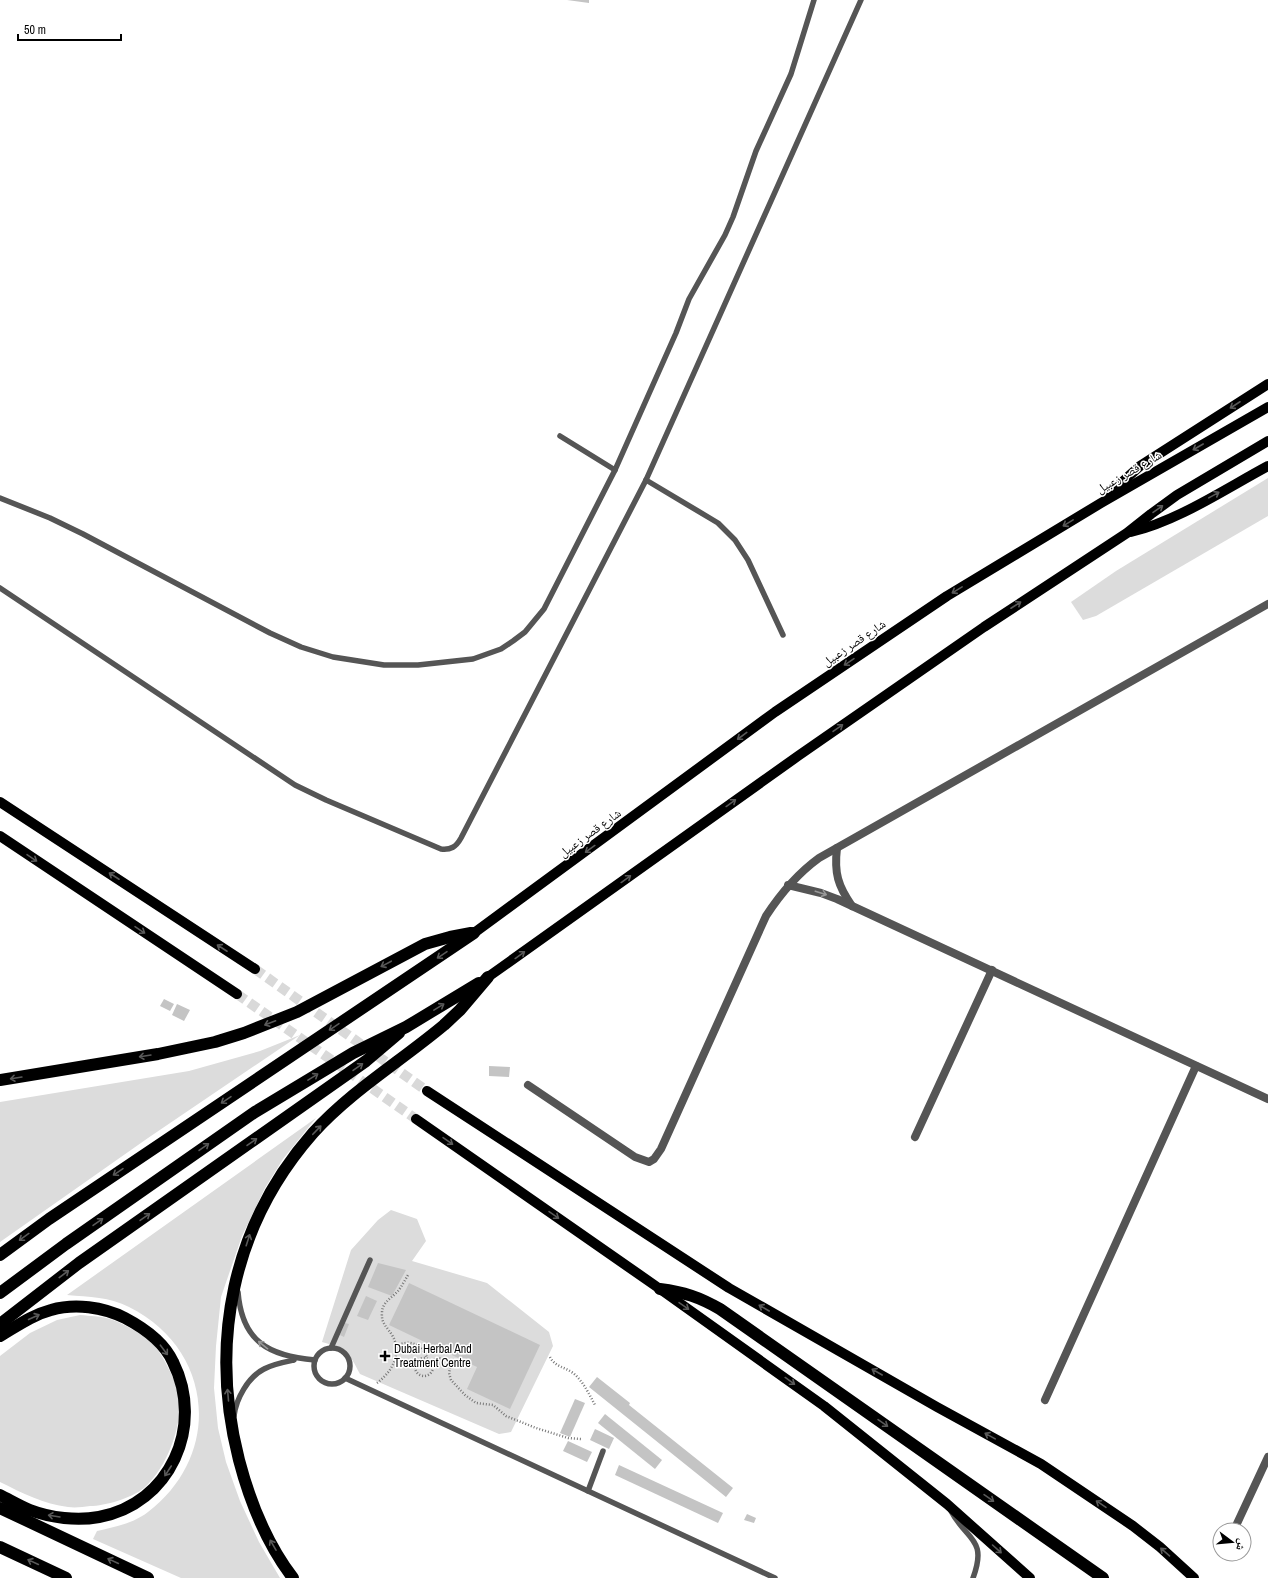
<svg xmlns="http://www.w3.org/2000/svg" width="1268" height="1578" font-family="'Archivo Narrow','Noto Naskh Arabic',sans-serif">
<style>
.green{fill:#dcdcdc}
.building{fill:#c4c4c4}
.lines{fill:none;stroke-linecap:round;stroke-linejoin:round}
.primary-tunnel{stroke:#d9d9d9;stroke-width:10;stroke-dasharray:10 5;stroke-linecap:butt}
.path{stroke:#777;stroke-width:2.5;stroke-dasharray:1 2;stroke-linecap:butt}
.service{stroke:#555;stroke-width:5.5}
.minor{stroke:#555;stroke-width:8}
.primary{stroke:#000;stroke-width:10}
.motorway{stroke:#000;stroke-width:12}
.oneway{stroke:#595959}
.oneway2{stroke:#999}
.poi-dot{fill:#000;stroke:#fff;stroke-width:1.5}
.labels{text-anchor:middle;stroke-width:3;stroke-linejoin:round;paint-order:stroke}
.street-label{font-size:12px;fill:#000;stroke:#fff}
.poi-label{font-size:12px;fill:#000;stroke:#fff;text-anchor:start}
</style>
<rect width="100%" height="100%" fill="#fff"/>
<g class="green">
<polygon points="1268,478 1268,516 1096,616 1083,620 1071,602 1116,571"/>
<polygon points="300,1035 148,1138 0,1242 0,1102 189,1071 260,1051"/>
<path d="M316,1118L283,1159L265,1188L242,1236L221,1297L216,1346L214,1388L218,1428L226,1462L240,1501L259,1542L280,1578H181L93,1539L97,1531C115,1527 134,1523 148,1512C223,1455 214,1349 129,1307C110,1297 89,1297 67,1295Z"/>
<path d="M391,1210L417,1219L426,1241L412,1261L487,1283L549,1332L553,1346L511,1432L499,1434L360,1374C348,1351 347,1349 322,1342L351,1250L378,1220Z"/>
<path d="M80,1315C90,1316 101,1316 110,1319C125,1324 140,1333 152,1343C161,1351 175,1380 178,1391C185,1422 167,1468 144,1488C132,1498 105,1506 90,1506C83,1507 75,1508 68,1507C44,1504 22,1493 0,1482V1356L30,1333L57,1320Z"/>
</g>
<g class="building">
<polygon points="567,0 589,0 589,3"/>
<polygon points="164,999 174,1004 170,1011 160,1006"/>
<polygon points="177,1004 190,1010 184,1021 172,1015"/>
<polygon points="489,1066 510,1067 509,1077 489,1076"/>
<polygon points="378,1263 406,1270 392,1296 368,1287"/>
<polygon points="409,1283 540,1345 510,1409 467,1389 477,1367 389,1325"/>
<polygon points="366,1296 377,1301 368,1320 357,1316"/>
<polygon points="345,1323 349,1324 344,1337 340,1335"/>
<polygon points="597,1377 630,1403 629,1405 733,1488 726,1497 589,1387"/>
<polygon points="575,1399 585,1403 570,1437 560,1433"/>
<polygon points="605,1414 662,1460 655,1469 598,1423"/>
<polygon points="595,1429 614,1438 609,1449 590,1440"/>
<polygon points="568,1441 592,1452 587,1462 563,1451"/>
<polygon points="619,1465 723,1513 718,1523 615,1475"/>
<polygon points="747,1514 756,1518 754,1523 744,1520"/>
</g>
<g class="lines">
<g class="primary-tunnel">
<polyline points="255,969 427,1091"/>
<polyline points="237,994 416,1119"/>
</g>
<g class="path">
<path d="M396,1346C410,1339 422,1344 427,1358"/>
<path d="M550,1357C555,1367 565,1367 573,1373C583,1381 589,1394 595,1405"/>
<circle cx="424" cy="1367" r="9"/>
<polyline points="431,1361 438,1358 448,1359 451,1364 449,1373 451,1380 465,1395 476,1403 493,1405 506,1416 536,1428 568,1438 581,1439"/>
<path d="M377,1383C392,1372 403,1353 392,1335C387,1327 381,1323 382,1313C382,1302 392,1298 398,1291C402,1286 405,1280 408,1275"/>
</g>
<g class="service">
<polyline points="560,436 615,470"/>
<polyline points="646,480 718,523 735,540 748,560 783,635"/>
<polyline points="0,498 50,518 83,534 270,633 301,647 333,657 384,665 418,665 473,659 501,649 513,641 525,632 544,609 615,470 676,333 689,299 725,235 733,217 756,151 791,74 814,0"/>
<path d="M0,588L295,785L326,800L441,849C451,850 456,847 461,838L646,480L861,0"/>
<path d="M238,1292C242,1342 269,1356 315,1360"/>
<polyline points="331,1348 370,1260"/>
<circle cx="332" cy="1366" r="18"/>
<polyline points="345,1378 775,1578"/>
<path d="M234,1416C236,1399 248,1377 264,1369C273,1364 284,1362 294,1360"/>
<polyline points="588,1491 603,1451"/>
<path d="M951,1511C966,1540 988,1538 973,1578"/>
</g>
<g class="minor">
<path d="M837,848C834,873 838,886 852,906"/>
<polyline points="788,885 821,893 837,899 1268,1099"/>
<path d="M528,1085L635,1157L649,1162L654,1159L661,1149L766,916C781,893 797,874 819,858L1268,604"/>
<polyline points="915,1137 992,970"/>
<polyline points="1045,1400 1196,1066"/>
<polyline points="1234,1530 1268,1457"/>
</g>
<g class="primary">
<polyline points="1109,494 1140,466 1268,384"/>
<path d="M1131,532C1178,521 1225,489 1268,466"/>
<polyline points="0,802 255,969"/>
<polyline points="0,836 237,994"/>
<polyline points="474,933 775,712 947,596 1101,503 1268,407"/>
<polyline points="488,977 798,756 984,627 1127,533 1151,514 1177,495 1268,441"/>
<polyline points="427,1091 729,1288 937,1407 1041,1464 1133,1526 1160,1547 1194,1578"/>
<polyline points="416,1119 660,1289 824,1406 947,1504 1030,1578"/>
</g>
<g class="motorway">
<polyline points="0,1080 158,1054 215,1042 244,1033 297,1012 425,944 450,937 471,933"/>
<polyline points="0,1255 49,1219 474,933"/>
<path d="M660,1289C684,1292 699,1297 720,1309L1103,1578"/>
<polyline points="0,1293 66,1244 255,1112 353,1053 406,1027 479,983"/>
<polyline points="0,1324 79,1263 366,1061 399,1033"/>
<path d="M0,1336C17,1326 32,1315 51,1310C75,1303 103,1307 125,1318C144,1328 164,1342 173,1362C205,1426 170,1504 99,1517C77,1521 51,1518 30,1510C20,1506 10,1500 0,1495"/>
<polyline points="0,1508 148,1578"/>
<polyline points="0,1547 66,1578"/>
<path d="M293,1578C267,1544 250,1502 239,1460C209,1343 232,1225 313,1133C351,1091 401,1061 444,1025L460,1010L488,977"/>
</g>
</g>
<defs><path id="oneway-shaft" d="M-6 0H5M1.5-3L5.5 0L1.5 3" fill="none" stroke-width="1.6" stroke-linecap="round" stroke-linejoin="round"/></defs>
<g class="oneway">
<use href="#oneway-shaft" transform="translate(1235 405) rotate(147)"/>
<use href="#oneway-shaft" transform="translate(1198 447) rotate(150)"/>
<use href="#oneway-shaft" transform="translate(1214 495) rotate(-29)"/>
<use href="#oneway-shaft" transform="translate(1158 509) rotate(-35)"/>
<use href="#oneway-shaft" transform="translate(1068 523) rotate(149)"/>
<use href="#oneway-shaft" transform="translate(957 590) rotate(149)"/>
<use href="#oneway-shaft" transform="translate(1016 605) rotate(-33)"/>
<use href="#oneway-shaft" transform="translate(849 662) rotate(146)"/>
<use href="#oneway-shaft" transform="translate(838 728) rotate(-35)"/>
<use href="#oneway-shaft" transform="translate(742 736) rotate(143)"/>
<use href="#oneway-shaft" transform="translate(731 803) rotate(-36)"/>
<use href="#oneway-shaft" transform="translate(590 849) rotate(144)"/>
<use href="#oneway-shaft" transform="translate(32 858) rotate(34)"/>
<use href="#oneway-shaft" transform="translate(114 876) rotate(-147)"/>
<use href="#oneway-shaft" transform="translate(626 879) rotate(-36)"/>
<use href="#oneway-shaft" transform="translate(140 930) rotate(34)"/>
<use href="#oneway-shaft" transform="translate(222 948) rotate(-147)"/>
<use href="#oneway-shaft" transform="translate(442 955) rotate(146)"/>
<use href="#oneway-shaft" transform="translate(520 955) rotate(-36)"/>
<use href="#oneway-shaft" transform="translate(386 964) rotate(152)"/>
<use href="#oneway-shaft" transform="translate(439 1007) rotate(-31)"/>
<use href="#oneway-shaft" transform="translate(270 1023) rotate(159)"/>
<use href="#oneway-shaft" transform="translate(334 1027) rotate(146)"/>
<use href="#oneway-shaft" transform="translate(145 1056) rotate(171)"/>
<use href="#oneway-shaft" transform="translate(358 1067) rotate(-35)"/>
<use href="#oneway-shaft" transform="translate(313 1077) rotate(-32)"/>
<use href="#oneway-shaft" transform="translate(16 1078) rotate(171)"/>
<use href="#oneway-shaft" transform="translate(226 1100) rotate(146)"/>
<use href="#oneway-shaft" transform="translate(317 1130) rotate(-46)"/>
<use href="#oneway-shaft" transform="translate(448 1141) rotate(35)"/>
<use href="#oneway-shaft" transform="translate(252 1142) rotate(-35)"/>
<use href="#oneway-shaft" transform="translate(204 1147) rotate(-35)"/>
<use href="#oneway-shaft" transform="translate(118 1172) rotate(146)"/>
<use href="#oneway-shaft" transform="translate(554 1215) rotate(35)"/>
<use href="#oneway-shaft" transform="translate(145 1217) rotate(-35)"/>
<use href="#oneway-shaft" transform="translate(98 1222) rotate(-35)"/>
<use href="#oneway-shaft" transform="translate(24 1237) rotate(144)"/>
<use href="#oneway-shaft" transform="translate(248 1240) rotate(-72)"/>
<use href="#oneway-shaft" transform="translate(64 1274) rotate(-37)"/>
<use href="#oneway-shaft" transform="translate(684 1306) rotate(35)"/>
<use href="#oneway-shaft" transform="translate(764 1308) rotate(-150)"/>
<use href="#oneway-shaft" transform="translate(34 1317) rotate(-24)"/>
<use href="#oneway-shaft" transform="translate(164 1350) rotate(53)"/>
<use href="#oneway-shaft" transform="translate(877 1372) rotate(-150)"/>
<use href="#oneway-shaft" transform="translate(790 1381) rotate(36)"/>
<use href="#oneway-shaft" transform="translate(228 1395) rotate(-95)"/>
<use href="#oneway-shaft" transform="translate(883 1423) rotate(35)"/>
<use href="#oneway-shaft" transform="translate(990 1436) rotate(-151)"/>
<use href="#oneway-shaft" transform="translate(168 1471) rotate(123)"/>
<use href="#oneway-shaft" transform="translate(989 1498) rotate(35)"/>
<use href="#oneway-shaft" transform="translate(1101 1504) rotate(-146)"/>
<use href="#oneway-shaft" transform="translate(54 1516) rotate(-171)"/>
<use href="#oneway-shaft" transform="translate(273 1545) rotate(-120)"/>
<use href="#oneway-shaft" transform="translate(997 1549) rotate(42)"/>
<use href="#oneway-shaft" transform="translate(1165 1552) rotate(-139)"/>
<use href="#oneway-shaft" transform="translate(113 1561) rotate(-155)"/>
<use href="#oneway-shaft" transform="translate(33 1562) rotate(-155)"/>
</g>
<g class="oneway2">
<use href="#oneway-shaft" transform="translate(821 893) rotate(18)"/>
<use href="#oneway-shaft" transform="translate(263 1345) rotate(-141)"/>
</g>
<path class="poi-dot" d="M383 1350h4v4h4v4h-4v4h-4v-4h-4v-4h4z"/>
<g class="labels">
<g class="street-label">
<text transform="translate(1129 472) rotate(-30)" y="4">شارع قصر زعبيل</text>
<text transform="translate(854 643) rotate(-34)" y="4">شارع قصر زعبيل</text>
<text transform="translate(590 833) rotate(-36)" y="4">شارع قصر زعبيل</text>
</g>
<g class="poi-label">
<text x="394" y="1353">Dubai Herbal And<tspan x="394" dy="14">Treatment Centre</tspan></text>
</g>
</g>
<g transform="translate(1232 1542) rotate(106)"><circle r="19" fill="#ffffff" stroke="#999999"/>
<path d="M0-3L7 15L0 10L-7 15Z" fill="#000000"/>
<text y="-6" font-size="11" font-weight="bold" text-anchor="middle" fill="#000000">ش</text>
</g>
<path d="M18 34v6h103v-6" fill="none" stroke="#000000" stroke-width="2"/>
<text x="24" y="34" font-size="12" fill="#000000" stroke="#ffffff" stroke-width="3" paint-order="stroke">50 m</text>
</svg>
